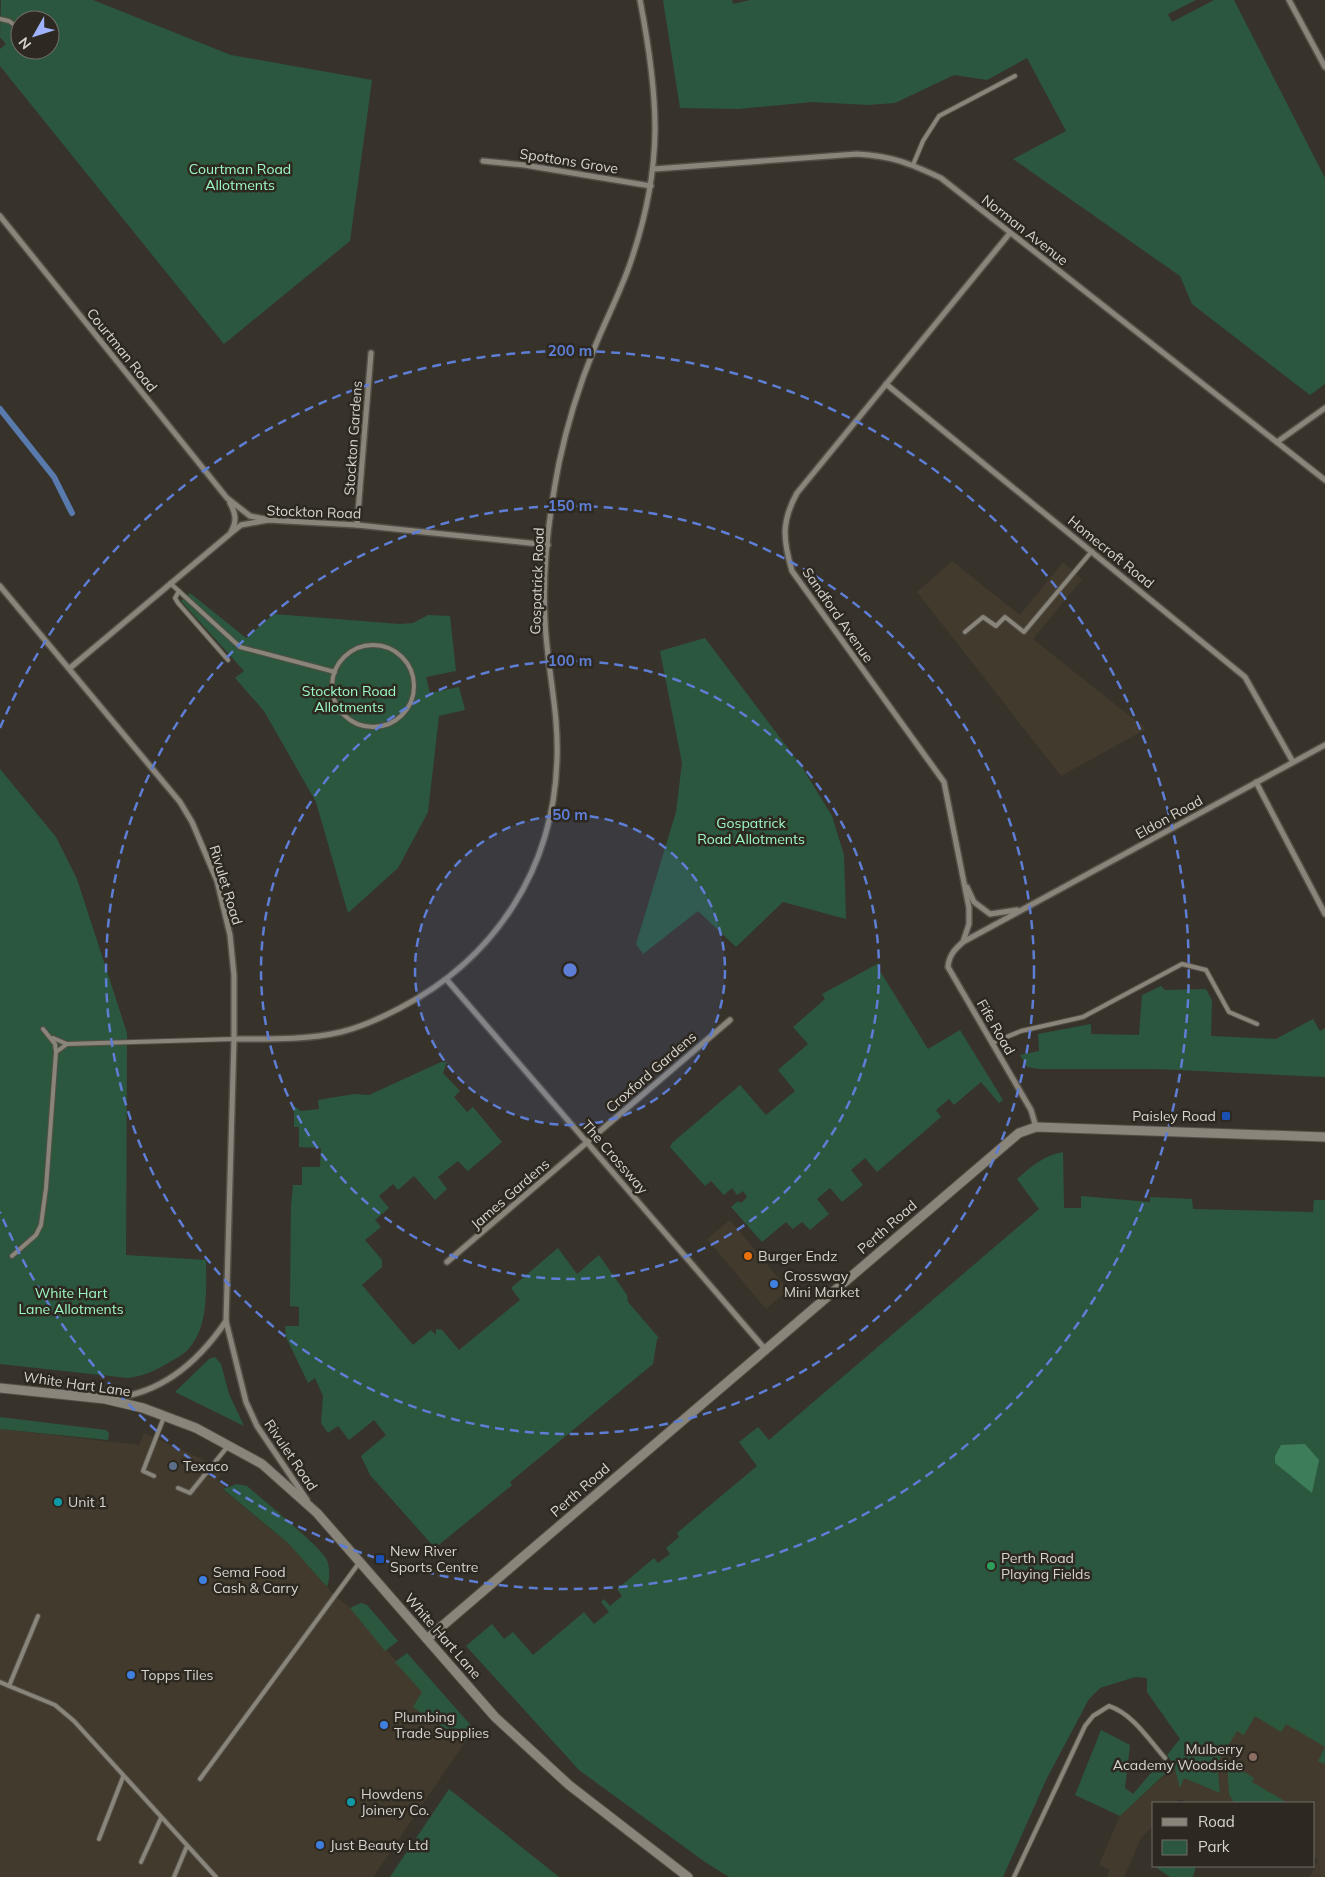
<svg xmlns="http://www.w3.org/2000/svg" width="1325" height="1877" font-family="Mulish,sans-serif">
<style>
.built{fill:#423b2d}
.green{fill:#2c573f;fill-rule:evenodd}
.forest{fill:#3e7d5a}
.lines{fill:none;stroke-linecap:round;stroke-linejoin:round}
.stream{stroke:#587aac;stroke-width:6}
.service-casing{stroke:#534f48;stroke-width:6}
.minor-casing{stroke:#534f48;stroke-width:8}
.tertiary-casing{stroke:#534f48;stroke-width:11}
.service{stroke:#8a857b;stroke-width:4}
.minor{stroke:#8a857b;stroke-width:5}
.tertiary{stroke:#8a857b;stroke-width:9}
.ring{fill:none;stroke:#5e7dd5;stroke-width:2.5;stroke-dasharray:9 6}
.transit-dot{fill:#1a4fb4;stroke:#2d2921;stroke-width:2}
.food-dot{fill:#e8710a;stroke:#2d2921;stroke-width:2}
.shop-dot{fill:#3f7fe0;stroke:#2d2921;stroke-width:2}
.service-dot{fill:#5c6f8a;stroke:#2d2921;stroke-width:2}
.culture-dot{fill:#0f9aa8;stroke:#2d2921;stroke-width:2}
.leisure-dot{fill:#2e9e5b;stroke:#2d2921;stroke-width:2}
.education-dot{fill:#8d6e63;stroke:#2d2921;stroke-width:2}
.labels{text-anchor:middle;stroke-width:5;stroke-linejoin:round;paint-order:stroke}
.street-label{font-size:14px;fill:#d7d4cf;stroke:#2d2921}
.park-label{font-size:14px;fill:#9df9c3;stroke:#2d2921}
.poi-label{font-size:14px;fill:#d7d4cf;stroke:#2d2921;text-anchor:start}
.centre{fill:#5e7dd5;stroke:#2d2921;stroke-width:2.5}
.ring-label{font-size:15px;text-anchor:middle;font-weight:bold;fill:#5e7dd5;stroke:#2d2921;stroke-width:5;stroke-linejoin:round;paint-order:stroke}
</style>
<rect width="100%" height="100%" fill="#37332b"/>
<g class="built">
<polygon points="952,561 1020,615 1063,562 1082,579 1033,639 1146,729 1061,776 917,592"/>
<polygon points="730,1220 788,1290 766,1309 707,1239"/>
<polygon points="0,1429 139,1445 144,1433 224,1469 217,1480 225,1486 223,1490 288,1543 334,1595 350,1608 423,1692 414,1707 465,1742 373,1877 0,1877"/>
<polygon points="1325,1669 1325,1877 1310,1877 1318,1859 1314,1857 1314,1803 1190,1803 1180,1799 1175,1803 1154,1803 1154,1825 1141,1838 1124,1877 1107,1877 1110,1870 1099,1865 1120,1816 1171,1769 1187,1750"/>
</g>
<g class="green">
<path d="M1,0H93L231,55L372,80L350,241L224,344L0,66V49L6,44L0,37ZM20,20H50V50H20Z"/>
<polygon points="663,0 732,0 733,4 750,0 1196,0 1168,14 1172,22 1214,0 1234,0 1325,178 1325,384 1310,395 1192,304 1180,276 1013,159 1066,131 1027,58 987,80 954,75 895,103 868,105 813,102 738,109 680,108"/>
<polygon points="190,593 246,638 274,614 399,624 413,623 428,615 450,616 456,671 426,677 430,693 459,687 465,710 439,716 428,812 398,868 348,913 316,802 264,711 235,678 244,671 181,601"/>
<polygon points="705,638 802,767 832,816 844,855 846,919 783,902 736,947 698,911 643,954 636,944 676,812 682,763 660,651"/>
<path d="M0,769L56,837L77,879L127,1033L126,1255L206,1260C206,1287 209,1325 190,1347C185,1354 175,1359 168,1363C155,1371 143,1376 128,1378L0,1364Z"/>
<polygon points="879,963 880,971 928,1049 960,1030 1003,1100 999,1103 981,1082 954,1105 949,1099 936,1110 941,1117 877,1172 865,1158 851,1170 863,1185 842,1202 830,1188 817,1199 829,1214 810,1230 802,1222 793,1229 786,1222 762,1242 731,1207 738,1201 741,1203 747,1197 743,1191 737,1195 732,1188 724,1195 711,1181 705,1186 670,1147 672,1143 740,1085 766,1115 795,1091 778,1070 808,1044 793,1027 825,999 822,994"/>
<polygon points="1161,986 1165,990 1206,989 1212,1000 1211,1036 1276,1039 1313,1019 1320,1031 1325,1028 1325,1077 1157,1069 1039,1069 1027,1067 1020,1055 1039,1051 1038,1034 1091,1024 1091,1034 1139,1035 1142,995"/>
<polygon points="441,1062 447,1062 443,1073 460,1091 454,1097 467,1112 473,1107 502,1142 468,1171 458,1161 438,1177 447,1189 435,1200 414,1176 398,1190 393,1184 379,1196 389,1208 375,1220 381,1227 365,1240 382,1260 382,1267 362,1285 413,1345 431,1330 436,1335 436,1329 442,1330 459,1350 520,1300 511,1288 558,1248 577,1274 599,1255 627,1295 628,1302 659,1338 657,1339 653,1364 510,1482 512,1485 435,1548 370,1475 361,1456 386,1435 374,1420 349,1440 338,1426 328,1433 321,1423 323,1396 315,1378 308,1383 286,1337 285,1326 299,1326 299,1307 290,1306 291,1205 293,1185 302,1185 302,1167 320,1167 321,1148 299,1147 299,1127 294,1127 294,1106 301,1111 319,1109 318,1100 354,1094 369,1095"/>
<path d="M1063,1152L1064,1208H1081V1196L1150,1202V1197L1192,1199L1193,1209L1313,1212L1314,1200H1325V1762L1324,1764L1318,1761L1325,1747L1286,1724L1281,1732L1255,1716L1244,1735L1237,1731L1217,1764L1220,1793L1184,1778L1180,1788L1174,1765L1167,1755L1180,1739L1147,1692V1678L1135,1677L1100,1688L1089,1699L1047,1778L1003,1877H729L705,1862L579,1770L466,1646L492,1624L504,1639L513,1632L533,1655L584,1612L594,1624L609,1612L601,1602L604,1599L610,1606L622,1596L617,1589L654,1558L658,1563L670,1554L666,1548L679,1537L677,1533L757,1466L739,1442L758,1427L769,1440L1039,1209L1017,1179C1032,1166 1043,1156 1063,1152Z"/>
<polygon points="215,1357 221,1364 229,1394 244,1426 175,1392 209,1359"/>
<polygon points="0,1417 106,1430 109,1433 108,1440 0,1429"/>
<path d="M237,1484L247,1486C260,1497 323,1549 327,1560C330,1569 330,1578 327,1587L288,1543L223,1489Z"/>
<polygon points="361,1603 367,1605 398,1641 385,1651 350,1608"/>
<polygon points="407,1653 474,1729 465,1742 413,1707 422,1692 395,1662"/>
<polygon points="1101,1730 1130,1745 1125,1788 1133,1794 1163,1759 1170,1769 1120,1816 1075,1795"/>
<polygon points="1227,1762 1254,1778 1252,1782 1288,1803 1234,1803 1229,1794"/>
<polygon points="449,1789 559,1877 390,1877"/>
<polygon points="1154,1866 1196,1866 1193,1877 1170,1877"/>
</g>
<polygon class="forest" points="1305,1444 1319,1460 1312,1493 1275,1463 1275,1456 1281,1445"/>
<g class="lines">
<polyline class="stream" points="0,409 54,477 72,513"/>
<g class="service-casing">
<g id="service">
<polyline points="0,19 9,21 20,29"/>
<polyline points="913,165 923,141 939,116 1015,76"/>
<polyline points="170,583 240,647 335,672"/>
<polyline points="179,591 175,598 178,603 228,660"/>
<polyline points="965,632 983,617 996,626 1005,617 1024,632 1092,551"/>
<circle cx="373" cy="686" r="41"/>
<polyline points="43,1029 55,1044 56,1052"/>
<polyline points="53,1038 67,1044"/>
<polyline points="992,1043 1021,1031 1083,1017 1182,964 1206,970 1229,1012 1257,1024"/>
<polyline points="12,1256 36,1235 41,1225 46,1188 56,1052 67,1044 234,1039"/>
<polyline points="154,1476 143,1471 164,1417"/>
<polyline points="178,1488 190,1493 228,1446"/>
<polyline points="0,1682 9,1686 38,1616"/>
<polyline points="9,1686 55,1705 74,1721 216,1877"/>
<polyline points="200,1779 359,1563"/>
<polyline points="99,1839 123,1777"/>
<polyline points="141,1862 161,1818"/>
<polyline points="174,1877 187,1846"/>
<path d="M1014,1877L1085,1726L1093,1716L1109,1706C1133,1714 1149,1740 1165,1758"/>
</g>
</g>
<g class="minor-casing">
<g id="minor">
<polyline points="1289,0 1325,67"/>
<polyline points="483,161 524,165 651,186"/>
<path d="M654,169L857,154C892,156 909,163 941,178L1325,480"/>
<polyline points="0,216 227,498 250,516 265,519"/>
<polyline points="886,384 1245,677 1293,762"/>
<polyline points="1277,442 1325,408"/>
<path d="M230,503C236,514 237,521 231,532"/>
<polyline points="357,525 371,353"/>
<polyline points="0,586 180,802 192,822 217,881 230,935 234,975 234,1039 226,1321 246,1402 257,1426 307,1500"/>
<polyline points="70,668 231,533 241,525 268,520 357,525 548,545"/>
<polyline points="1256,782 1325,914"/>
<polyline points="967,887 974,902 990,914 1017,910"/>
<path d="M963,942L969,924V908L944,782L792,571C783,540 781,522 797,493L1010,233"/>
<polyline points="447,980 765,1349"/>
<path d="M234,1039C270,1039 307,1040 341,1032C362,1027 381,1018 400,1008C496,958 554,868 557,759C559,713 547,667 545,621C542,569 549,514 559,463C567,425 579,386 594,349C606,319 621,291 631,261C664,164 659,99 640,0"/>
<path d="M1036,1127L1031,1110L948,967C949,955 955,949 963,942L1325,745"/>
<polyline points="447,1262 730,1020"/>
<path d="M113,1398C163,1393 199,1361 226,1321"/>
</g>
</g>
<g class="tertiary-casing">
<g id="tertiary">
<polyline points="0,1388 105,1399 143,1408 196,1428 262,1464 317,1513 495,1717 569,1785 688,1877"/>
<polyline points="427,1639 1019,1133 1036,1127 1325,1137"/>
</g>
</g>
<use href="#service" class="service"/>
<use href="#minor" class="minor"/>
<use href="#tertiary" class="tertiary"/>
</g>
<circle cx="570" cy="970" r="155" fill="#5e7dd5" fill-opacity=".12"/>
<g class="ring">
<circle cx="570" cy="970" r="155"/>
<circle cx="570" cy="970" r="309"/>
<circle cx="570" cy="970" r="464"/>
<path d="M0 728A619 619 0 1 1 0 1212"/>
</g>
<g class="transit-dot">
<rect x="1221" y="1111" width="10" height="10" rx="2.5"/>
<rect x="375" y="1554" width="10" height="10" rx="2.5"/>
</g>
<circle class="food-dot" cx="748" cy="1256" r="5"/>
<g class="shop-dot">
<circle cx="774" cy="1284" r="5"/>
<circle cx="203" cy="1580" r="5"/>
<circle cx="131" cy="1675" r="5"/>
<circle cx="384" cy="1725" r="5"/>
<circle cx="320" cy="1845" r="5"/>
</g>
<circle class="service-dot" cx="173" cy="1466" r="5"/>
<g class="culture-dot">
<circle cx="58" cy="1502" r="5"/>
<circle cx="351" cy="1802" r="5"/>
</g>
<circle class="leisure-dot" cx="991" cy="1566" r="5"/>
<circle class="education-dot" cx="1253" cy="1757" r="5"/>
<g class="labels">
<g class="street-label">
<text transform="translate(569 161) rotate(9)" y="5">Spottons Grove</text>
<text transform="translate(1025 230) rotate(38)" y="5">Norman Avenue</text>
<text transform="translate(122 350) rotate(51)" y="5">Courtman Road</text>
<text transform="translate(353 438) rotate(-86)" y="5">Stockton Gardens</text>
<text transform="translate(314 512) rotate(2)" y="5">Stockton Road</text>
<text transform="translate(1111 552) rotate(39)" y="5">Homecroft Road</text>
<text transform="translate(537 581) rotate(-88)" y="5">Gospatrick Road</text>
<text transform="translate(838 615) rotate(55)" y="5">Sandford Avenue</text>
<text transform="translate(1169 817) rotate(-29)" y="5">Eldon Road</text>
<text transform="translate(226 885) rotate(73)" y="5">Rivulet Road</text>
<text transform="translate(996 1027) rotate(60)" y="5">Fife Road</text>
<text transform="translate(651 1072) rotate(-41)" y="5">Croxford Gardens</text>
<text transform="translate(615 1157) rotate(49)" y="5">The Crossway</text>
<text transform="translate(510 1194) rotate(-41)" y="5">James Gardens</text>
<text transform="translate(887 1227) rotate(-41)" y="5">Perth Road</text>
<text transform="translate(77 1384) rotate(8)" y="5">White Hart Lane</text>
<text transform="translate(291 1455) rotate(56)" y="5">Rivulet Road</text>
<text transform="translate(580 1490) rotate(-41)" y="5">Perth Road</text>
<text transform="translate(443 1636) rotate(49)" y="5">White Hart Lane</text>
</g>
<g class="park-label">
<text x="240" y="174">Courtman Road<tspan x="240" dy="16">Allotments</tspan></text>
<text x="349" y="696">Stockton Road<tspan x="349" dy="16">Allotments</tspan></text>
<text x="751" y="828">Gospatrick<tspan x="751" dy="16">Road Allotments</tspan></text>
<text x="71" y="1298">White Hart<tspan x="71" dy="16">Lane Allotments</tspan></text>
</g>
<g class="poi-label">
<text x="1216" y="1121" text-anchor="end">Paisley Road</text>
<text x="758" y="1261">Burger Endz</text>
<text x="784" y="1281">Crossway<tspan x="784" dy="16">Mini Market</tspan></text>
<text x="183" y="1471">Texaco</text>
<text x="68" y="1507">Unit 1</text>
<text x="390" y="1556">New River<tspan x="390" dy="16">Sports Centre</tspan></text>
<text x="1001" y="1563">Perth Road<tspan x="1001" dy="16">Playing Fields</tspan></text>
<text x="213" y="1577">Sema Food<tspan x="213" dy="16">Cash &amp; Carry</tspan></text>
<text x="141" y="1680">Topps Tiles</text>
<text x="394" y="1722">Plumbing<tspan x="394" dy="16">Trade Supplies</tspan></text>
<text x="1243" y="1754" text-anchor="end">Mulberry<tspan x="1243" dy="16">Academy Woodside</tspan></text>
<text x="361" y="1799">Howdens<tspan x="361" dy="16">Joinery Co.</tspan></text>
<text x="330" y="1850">Just Beauty Ltd</text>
</g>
</g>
<circle cx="570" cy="970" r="8" class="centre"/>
<g class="ring-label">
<text x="570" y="356">200 m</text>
<text x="570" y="511">150 m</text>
<text x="570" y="666">100 m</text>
<text x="570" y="820">50 m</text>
</g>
<rect x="1152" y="1802" width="162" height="65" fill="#2d2921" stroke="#716d67"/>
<rect x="1162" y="1818" width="25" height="8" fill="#8a857b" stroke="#716d67"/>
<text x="1198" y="1827" font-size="15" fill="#d7d4cf">Road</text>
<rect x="1162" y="1840" width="25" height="15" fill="#2c573f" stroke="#716d67"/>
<text x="1198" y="1852" font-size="15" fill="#d7d4cf">Park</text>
<g transform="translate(35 35) rotate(231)"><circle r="24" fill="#2d2921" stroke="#716d67"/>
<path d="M0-4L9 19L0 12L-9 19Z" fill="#9fb3fd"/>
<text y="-8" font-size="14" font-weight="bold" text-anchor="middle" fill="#d7d4cf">N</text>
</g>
</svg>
